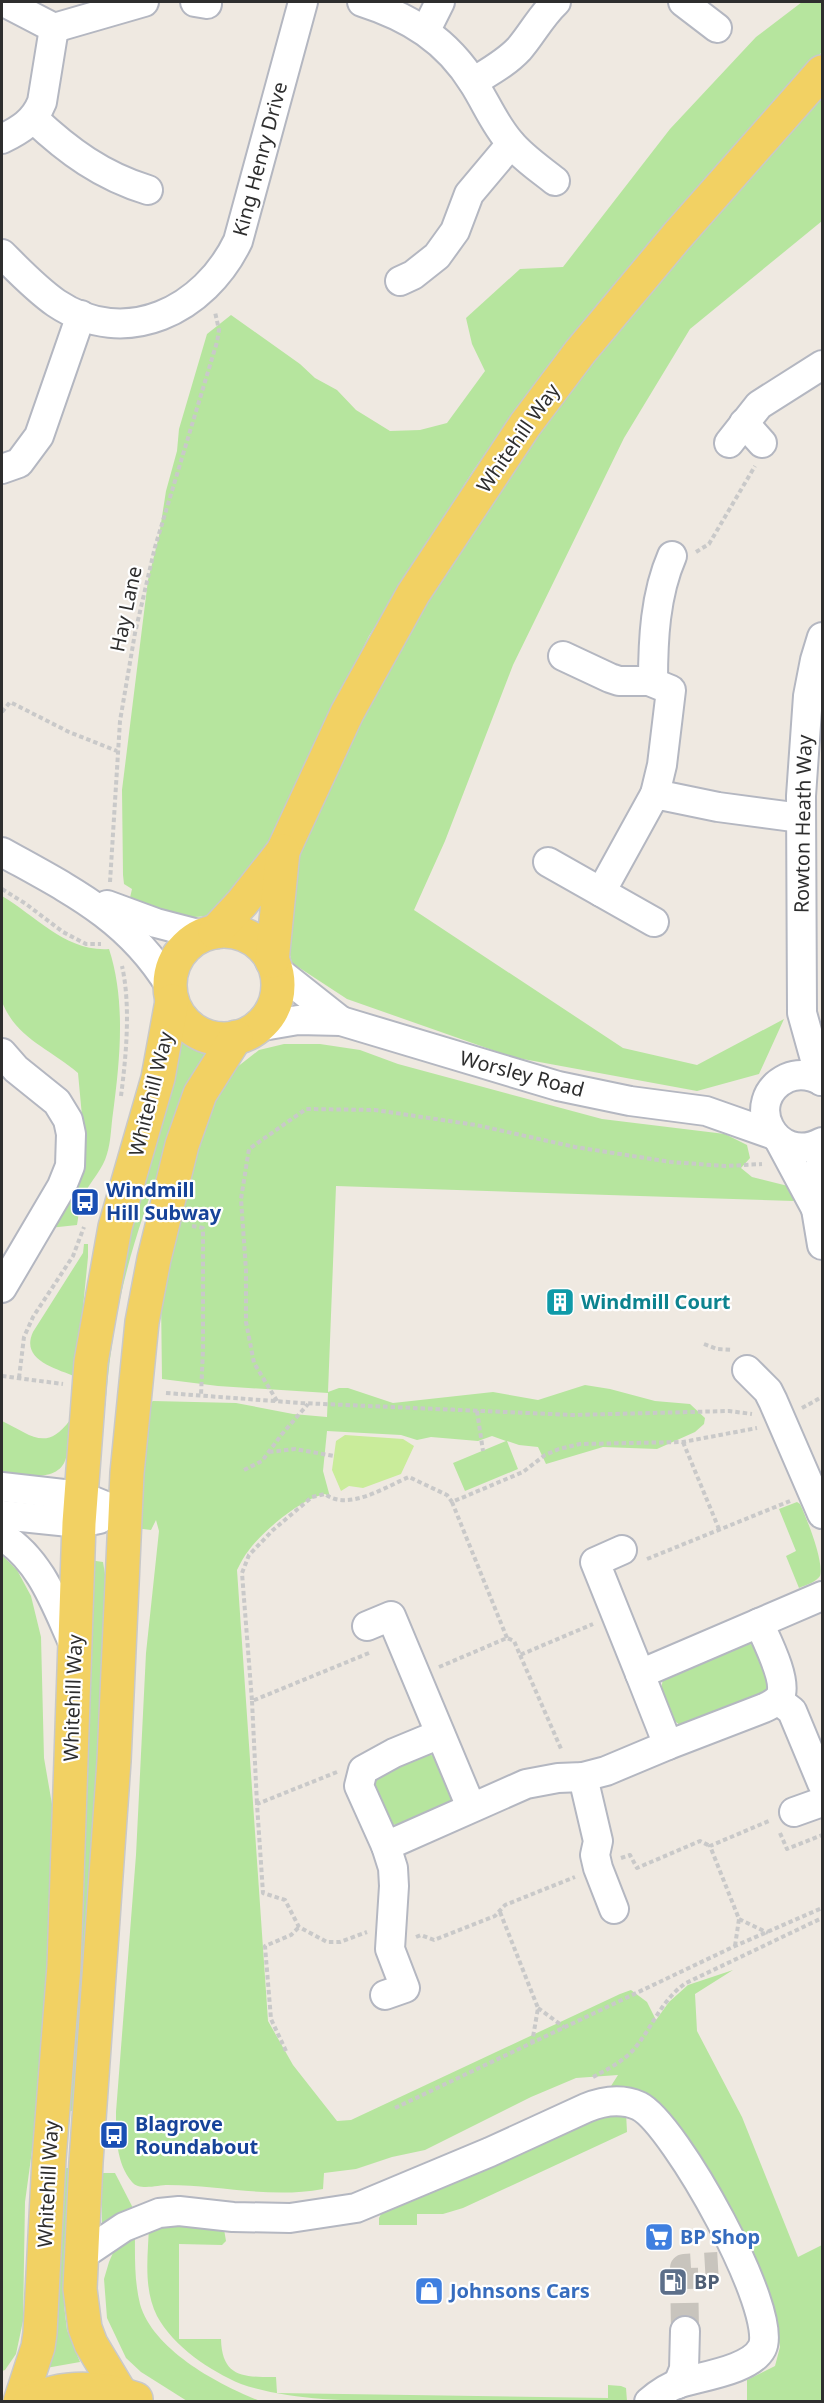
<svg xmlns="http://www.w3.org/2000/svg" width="824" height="2403" font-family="'Noto Sans',sans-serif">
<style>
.green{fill:#b6e59e}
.pitch{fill:#c9ec9a}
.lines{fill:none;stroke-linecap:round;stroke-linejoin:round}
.minor-tunnel{stroke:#c8c4bd;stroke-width:28;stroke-dasharray:28 14;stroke-linecap:butt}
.minor-casing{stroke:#b4b7c1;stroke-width:32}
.major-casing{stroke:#c9c9c9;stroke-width:36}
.path{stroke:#c9c9c9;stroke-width:4;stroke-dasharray:4.5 3;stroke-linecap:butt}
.minor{stroke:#fff;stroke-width:28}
.major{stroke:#f2d163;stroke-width:33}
.labels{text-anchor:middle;stroke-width:4.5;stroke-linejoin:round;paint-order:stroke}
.street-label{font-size:20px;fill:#2e2e2e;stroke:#fff}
.transit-label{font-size:20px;font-weight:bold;fill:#164399;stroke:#fff;text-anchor:start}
.culture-label{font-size:20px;font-weight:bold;fill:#0d838f;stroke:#fff;text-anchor:start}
.shop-label{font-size:20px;font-weight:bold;fill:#366cbe;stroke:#fff;text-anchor:start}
.service-label{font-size:20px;font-weight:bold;fill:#4e5e75;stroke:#fff;text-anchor:start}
</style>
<rect width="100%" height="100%" fill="#efe9e1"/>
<g class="green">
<path d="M802,2H822V52L627,269L578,328L503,428L473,471L369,636L292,791L270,844L217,912C189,925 158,910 129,902L132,889L124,884L123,875L122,790L148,580L159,536L166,491L177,451L179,429L207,334L231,315L300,364L315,378L337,390L356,410L390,431L420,430L447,423L485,371L472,344L466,318L520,269L563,267L670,129L756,37Z"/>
<polygon points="822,95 822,221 690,329 624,438 513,665 445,841 414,910 623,1048 697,1065 784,1019 759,1074 697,1091 512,1057 347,999 292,963 288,947 297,862 312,821 365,710 413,625 505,480 576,381 658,284"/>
<path d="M2,896C36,916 66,952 109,949C126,1001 120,1060 113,1113C111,1126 111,1142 107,1154C103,1169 91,1181 84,1194C79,1203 79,1215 77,1225L49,1228L83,1127L78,1073C49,1048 17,1039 2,1002Z"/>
<path d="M187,1035L211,1046C177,1125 142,1205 122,1290C108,1349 105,1411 100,1471H95L101,1403L120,1276L180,1036Z"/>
<path d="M284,1044H320L360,1050L398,1064L602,1119L725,1134L747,1145L750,1158L741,1168L752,1177L788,1186L794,1201L336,1186L328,1392L339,1388H348L393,1403L493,1392L538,1400L585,1385L610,1389L655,1401L690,1404L705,1418L704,1424L695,1432L657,1449L603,1447L546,1464L538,1447L519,1445L507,1441L518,1469L465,1491L453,1463L506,1441L492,1436L478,1441L431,1437L417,1440L401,1435L327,1431L323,1471L330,1497L325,1494C301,1499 264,1530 249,1550C244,1556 240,1564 237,1570L268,2021L293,2065L337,2121L351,2120L620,1994L631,1990L647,2002L656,2020L669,2002L688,1985L733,1970L695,1994L697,2031L742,2117L798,2257L822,2245V2401H747V2380L775,2366L780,2347L776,2323L744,2247L611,2086L618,2075L576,2078L531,2097L425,2150L392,2157L356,2169L324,2173L323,2189C270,2199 220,2185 168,2185C158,2185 139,2191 132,2182C116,2163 116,2136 116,2112L136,1855L146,1653L159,1531L156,1520L151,1530L135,1528L145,1406L153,1401L236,1403L293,1414L327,1417L328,1393L218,1386L162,1379L161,1298L193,1141L227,1075L259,1050Z"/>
<path d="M84,1244H88V1257L76,1377C55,1368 20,1360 33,1332L83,1253Z"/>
<path d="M70,1420C69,1432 69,1446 66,1458C59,1484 20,1475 2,1473V1421C30,1434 46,1453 70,1420Z"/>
<path d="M797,1502L800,1504C807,1519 824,1561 820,1576C816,1582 806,1585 799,1588L786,1556L796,1551L779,1509Z"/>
<polygon points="2,1555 17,1570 31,1596 41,1637 44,1758 53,1810 54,1858 43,2070 25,2202 23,2321 16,2354 5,2370 2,2371"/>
<polygon points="89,1560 103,1562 105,1574 102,1701 77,2111 65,2111"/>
<path d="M743,1642L754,1645L763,1652L770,1696L683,1727C666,1718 656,1691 665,1675Z"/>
<polygon points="422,1754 439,1756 452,1799 450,1804 402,1827 389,1823 372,1779"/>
<polygon points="626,2113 627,2132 463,2208 443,2214 417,2214 417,2225 379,2225 379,2218 382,2212 587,2115"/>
<polygon points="61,2168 73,2168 64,2305 67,2330 80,2362 46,2368"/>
<polygon points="102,2173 115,2173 134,2210 102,2229"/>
<path d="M156,2221L224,2229L226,2241L222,2245L179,2244V2339H221C222,2378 244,2377 276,2377L277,2393L608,2398V2385L621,2386L626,2388L627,2401C560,2401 493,2401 426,2401C367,2401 296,2403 241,2384C210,2371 173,2346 157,2316C143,2288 148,2256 149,2226Z"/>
<path d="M135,2229C135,2254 134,2280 140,2304C153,2350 219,2385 260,2401H187L141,2372L126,2358L107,2318L104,2279L109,2262L116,2246Z"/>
</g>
<polygon class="pitch" points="345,1435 403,1439 414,1446 401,1474 363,1488 349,1486 341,1491 332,1470 336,1441"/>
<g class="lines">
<polyline class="minor-tunnel" points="685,2331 684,2268 718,2266"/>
<g class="minor-casing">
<g id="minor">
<polyline points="195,2 207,4"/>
<path d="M362,2C409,17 447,40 474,84C486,103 495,125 510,142C522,157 540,169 555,181"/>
<polyline points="683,2 717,28"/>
<polyline points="54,28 144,2"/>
<polyline points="426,30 440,2"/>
<path d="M473,82C489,72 506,63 519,49C532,34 541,16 556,2"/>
<path d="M34,119C68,151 102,176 148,190"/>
<path d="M2,139C20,130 34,122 42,102L54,28L4,2"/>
<path d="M2,254C19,271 36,289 56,303C126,350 205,310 238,241L303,2"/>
<polyline points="400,281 413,275 437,256 455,231 469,194 511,144"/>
<polyline points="744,423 762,443"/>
<polyline points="729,443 759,405 822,365"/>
<polyline points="2,469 19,463 39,436 81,315"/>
<polyline points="563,656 610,678 619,681 649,681 671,690 662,765 655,794"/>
<path d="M653,682C653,640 655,595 672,556"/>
<path d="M2,852C70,890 128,917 170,986"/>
<polyline points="548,862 601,892"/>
<polyline points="107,905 156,923 202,935"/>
<polyline points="654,922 601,892 655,794 718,807 801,818"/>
<polyline points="274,968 341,1021"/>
<polyline points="257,1027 298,1020 341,1021 558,1086 630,1101 706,1111 774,1135"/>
<polyline points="2,1053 16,1069 57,1102 68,1120 71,1134 70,1166 62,1186 2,1288"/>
<polyline points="821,1081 802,1013 801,796 808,696 815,660 822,637"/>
<path d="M822,1081C811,1075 799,1073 787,1078C741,1100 775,1167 822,1142"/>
<polyline points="779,1140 816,1209"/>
<polyline points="822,1149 816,1209 822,1245"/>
<polyline points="747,1370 768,1391 773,1401 822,1514"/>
<polyline points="2,1487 81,1496 125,1514"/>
<polyline points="2,1515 79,1523 99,1519"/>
<path d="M2,1536C42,1561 56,1606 75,1647"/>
<polyline points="622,1550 595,1562 640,1674 822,1596"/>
<polyline points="367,1626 391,1616 471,1807"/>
<path d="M640,1674L668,1745L764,1708C770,1705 776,1703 780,1697C788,1681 766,1639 759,1623"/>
<polyline points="778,1700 792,1711 822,1783"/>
<polyline points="583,1777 598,1841 595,1855 598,1868 614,1909"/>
<polyline points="794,1812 822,1802"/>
<polyline points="386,1846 359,1786 363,1770 394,1753 440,1734"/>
<polyline points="385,1995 405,1988 390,1949 394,1886 393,1868 386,1846 526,1784 558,1778 583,1777 606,1771 668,1745"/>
<path d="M81,2256L124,2227L159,2213L179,2211L233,2217L290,2218L356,2208L490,2152L586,2108C603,2101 621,2098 639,2106C675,2124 780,2313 762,2348C751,2370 702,2376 680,2383C668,2387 658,2394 649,2402"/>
<polyline points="678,2384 684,2369 685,2331"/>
</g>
</g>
<g class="major-casing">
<g id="major">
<circle cx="224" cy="985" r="54"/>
<polyline points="215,932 242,903 283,851 347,713 413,594 525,425 580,352 677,236 822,72"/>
<polyline points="272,961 283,851"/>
<polyline points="121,2394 91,2344 85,2328 80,2289 86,2162 114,1761 127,1473 142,1322 154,1259 182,1145 200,1094 236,1037"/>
<polyline points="20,2402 38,2347 40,2333 49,2159 64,1966 79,1523 91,1362 115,1227 158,1078 172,1001"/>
<path d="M30,2402C62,2384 103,2387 136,2399"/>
</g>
</g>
<g class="path">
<polyline points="696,552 709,544 755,466"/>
<polyline points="2,712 10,702 69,732 117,751"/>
<polyline points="110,882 120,721 135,633 155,547 217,342 219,330 215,312"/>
<polyline points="2,889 26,904 63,932 86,944 101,944"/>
<path d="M121,1096C126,1057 131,1006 122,966"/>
<polyline points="192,1226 203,1228 203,1349 201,1395"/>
<polyline points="704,1344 717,1349 732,1350"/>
<polyline points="2,1376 63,1384"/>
<polyline points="19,1378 24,1337 33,1317 73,1256 84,1227"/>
<polyline points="166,1393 301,1403 573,1415 729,1411 752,1414"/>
<polyline points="277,1401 254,1363 246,1322 246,1270 241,1199 249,1149 306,1109 375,1110 476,1125 575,1147 671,1162 725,1166 762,1164"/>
<polyline points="802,1408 822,1397"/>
<polyline points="477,1411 483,1451"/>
<polyline points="683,1442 719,1529"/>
<polyline points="269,1452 295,1449 334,1456"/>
<polyline points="244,1470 262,1461 282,1434 308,1404"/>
<polyline points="647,1559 790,1501"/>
<polyline points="507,1638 452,1502 523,1472 545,1455 559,1449 580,1444 683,1442 757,1428"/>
<path d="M369,1653L252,1701L242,1573L249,1555L273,1530L312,1497L325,1494C348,1512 387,1486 409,1477L447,1495L452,1502"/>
<polyline points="520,1655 562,1751"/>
<polyline points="439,1667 507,1638 514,1641 520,1655 593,1624"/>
<polyline points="252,1701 257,1804"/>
<polyline points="337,1772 257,1804 263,1893 285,1900 299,1927 327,1942 340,1942 367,1932"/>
<polyline points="780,1833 787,1849 822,1835"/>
<polyline points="621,1858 630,1855 637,1868 700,1841 710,1846"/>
<polyline points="500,1912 538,2008 532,2043"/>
<polyline points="739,1919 768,1933"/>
<polyline points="416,1937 421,1935 434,1940 495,1916 505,1905 575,1877"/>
<polyline points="735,1946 739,1919 710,1846 771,1820"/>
<polyline points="538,2008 564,2027"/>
<polyline points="286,2051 271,2019 265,1946 291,1935 299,1927"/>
<path d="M593,2077C608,2069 624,2061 635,2048C653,2026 662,1999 686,1983L822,1918"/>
<polyline points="395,2108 735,1946 822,1908"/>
</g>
<use href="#minor" class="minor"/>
<use href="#major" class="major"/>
</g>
<defs>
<g id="bus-square" transform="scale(1.5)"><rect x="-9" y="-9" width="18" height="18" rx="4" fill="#1a4fb4" stroke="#fff"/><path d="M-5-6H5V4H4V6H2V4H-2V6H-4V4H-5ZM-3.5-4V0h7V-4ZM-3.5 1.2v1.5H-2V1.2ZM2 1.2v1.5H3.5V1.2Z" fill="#fff"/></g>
<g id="building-square" transform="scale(1.5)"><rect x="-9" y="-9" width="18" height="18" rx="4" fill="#0f9aa8" stroke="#fff"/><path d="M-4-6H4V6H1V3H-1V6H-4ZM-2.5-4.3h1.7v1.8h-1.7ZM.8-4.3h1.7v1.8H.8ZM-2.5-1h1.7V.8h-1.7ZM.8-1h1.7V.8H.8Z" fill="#fff"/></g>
<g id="supermarket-square" transform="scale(1.5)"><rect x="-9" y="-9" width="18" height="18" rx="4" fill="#3f7fe0" stroke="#fff"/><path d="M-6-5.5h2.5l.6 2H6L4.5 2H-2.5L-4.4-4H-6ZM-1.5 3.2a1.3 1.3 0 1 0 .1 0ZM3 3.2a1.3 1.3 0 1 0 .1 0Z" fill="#fff"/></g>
<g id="fuel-square" transform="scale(1.5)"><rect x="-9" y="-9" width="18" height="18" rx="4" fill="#5c6f8a" stroke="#fff"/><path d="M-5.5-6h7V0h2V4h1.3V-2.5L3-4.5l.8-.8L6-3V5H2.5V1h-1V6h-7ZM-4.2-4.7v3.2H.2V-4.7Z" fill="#fff"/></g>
<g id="shop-square" transform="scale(1.5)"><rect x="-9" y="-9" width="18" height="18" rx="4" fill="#3f7fe0" stroke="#fff"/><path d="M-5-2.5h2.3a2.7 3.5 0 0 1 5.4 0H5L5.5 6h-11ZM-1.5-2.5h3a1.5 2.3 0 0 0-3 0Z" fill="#fff"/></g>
</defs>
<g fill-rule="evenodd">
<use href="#bus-square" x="85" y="1202"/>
<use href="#building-square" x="560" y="1302"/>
<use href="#bus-square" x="114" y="2135"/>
<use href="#supermarket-square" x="659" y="2237"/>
<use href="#fuel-square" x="673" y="2282"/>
<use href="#shop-square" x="429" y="2291"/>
</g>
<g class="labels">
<g class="street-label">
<text transform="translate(260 159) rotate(-75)" y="7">King Henry Drive</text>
<text transform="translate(518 438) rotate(-55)" y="7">Whitehill Way</text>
<text transform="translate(126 609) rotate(-78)" y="7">Hay Lane</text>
<text transform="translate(803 824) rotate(-89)" y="7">Rowton Heath Way</text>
<text transform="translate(522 1074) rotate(15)" y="7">Worsley Road</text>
<text transform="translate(151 1094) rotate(-76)" y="7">Whitehill Way</text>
<text transform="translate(73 1698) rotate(-88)" y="7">Whitehill Way</text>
<text transform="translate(48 2184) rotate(-87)" y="7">Whitehill Way</text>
</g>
<g class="transit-label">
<text x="106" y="1197">Windmill<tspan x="106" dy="23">Hill Subway</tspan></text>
<text x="135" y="2131">Blagrove<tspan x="135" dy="23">Roundabout</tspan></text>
</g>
<g class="culture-label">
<text x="581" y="1309">Windmill Court</text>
</g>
<g class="shop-label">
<text x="680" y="2244">BP Shop</text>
<text x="450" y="2298">Johnsons Cars</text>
</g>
<g class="service-label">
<text x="694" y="2289">BP</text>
</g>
</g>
<rect width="824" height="2403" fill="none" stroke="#2e2e2e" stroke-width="6"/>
</svg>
